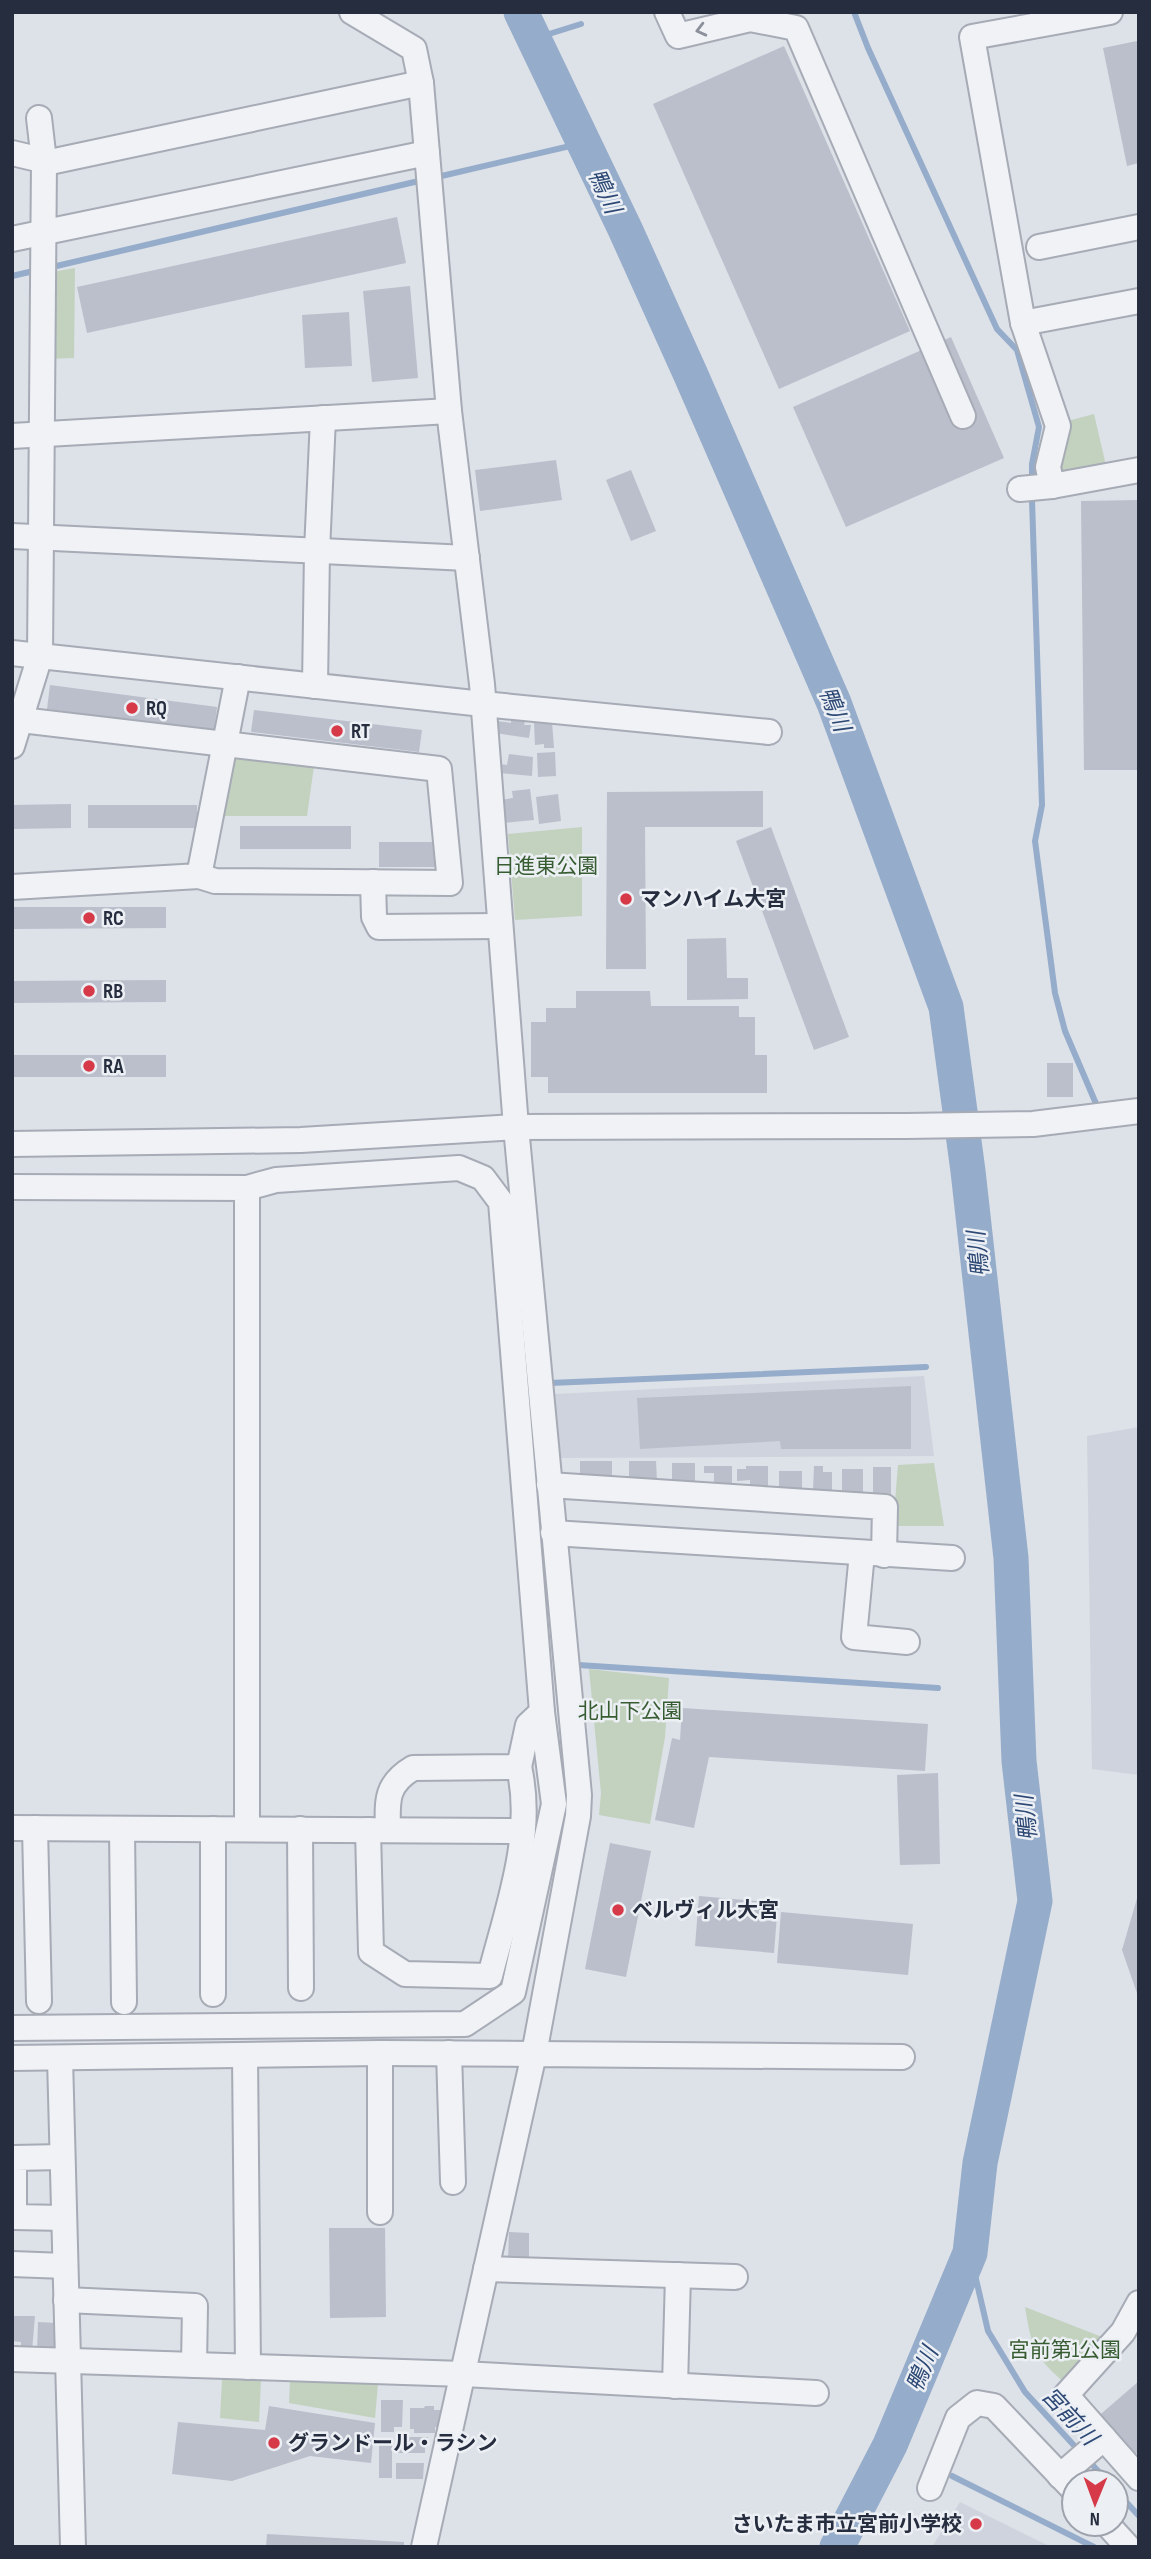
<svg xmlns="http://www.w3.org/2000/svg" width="1151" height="2559" font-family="'Sofia Sans Condensed','Noto Sans JP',sans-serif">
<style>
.built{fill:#cfd3dd}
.green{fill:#c2d2be}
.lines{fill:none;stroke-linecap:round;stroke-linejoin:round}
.stream{stroke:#95acca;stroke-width:6}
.river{stroke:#95acca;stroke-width:35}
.building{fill:#babfcb}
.minor-casing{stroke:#a6abb5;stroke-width:28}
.minor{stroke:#f0f2f6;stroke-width:24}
.oneway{stroke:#8b909a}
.poi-dot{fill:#d63948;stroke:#ecf0f5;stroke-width:2.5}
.labels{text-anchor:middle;stroke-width:5;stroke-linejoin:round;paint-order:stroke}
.poi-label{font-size:21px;font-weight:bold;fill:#262d3f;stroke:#ecf0f5;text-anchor:start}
.park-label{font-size:21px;fill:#385c32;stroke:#ecf0f5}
.water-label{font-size:23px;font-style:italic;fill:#2e4975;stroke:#ecf0f5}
</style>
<rect width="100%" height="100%" fill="#dde1e8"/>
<g class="built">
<polygon points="924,1376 934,1456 559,1458 555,1394"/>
<polygon points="1139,1427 1139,1775 1092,1769 1087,1436"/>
<polygon points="960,2502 1051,2547 932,2547"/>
</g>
<g class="green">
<polygon points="75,268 74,358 47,359 47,273"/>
<polygon points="1094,414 1107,470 1055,481 1064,422"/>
<polygon points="227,755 314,766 307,816 215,816"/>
<polygon points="582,827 582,916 515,920 508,834"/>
<polygon points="934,1463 944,1526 893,1526 898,1465"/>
<polygon points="589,1669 669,1678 665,1737 650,1824 599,1815 601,1793"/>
<path d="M1025,2307L1115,2342L1068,2386C1035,2357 1032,2350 1025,2307Z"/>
<polygon points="222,2380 261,2380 259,2422 220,2418"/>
<polygon points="290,2380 378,2384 375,2418 289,2403"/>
</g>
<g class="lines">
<g class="stream">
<polyline points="854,12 868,48 997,329 1017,350 1039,427 1032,464 1032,482"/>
<polyline points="533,39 581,24"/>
<polyline points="433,178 583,143"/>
<polyline points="48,268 423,180"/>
<polyline points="12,276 38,270"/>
<polyline points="1032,500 1042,805 1035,841 1055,993 1065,1031 1097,1106"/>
<polyline points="550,1383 926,1367"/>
<polyline points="578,1665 938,1688"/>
<polyline points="970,2253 988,2331 1025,2392 1080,2452"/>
<polyline points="1088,2460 1108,2482"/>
<polyline points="952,2476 1094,2547"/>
<polyline points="1116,2491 1139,2516"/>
</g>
<polyline class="river" points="521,12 625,229 690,373 834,703 946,1007 968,1171 1011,1558 1019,1761 1035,1901 980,2163 970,2253 890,2445 837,2547"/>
</g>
<g class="building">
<polygon points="1137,41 1139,163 1127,166 1103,48"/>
<polygon points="784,46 910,331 779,389 653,104"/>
<polygon points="397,217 406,263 87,333 77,287"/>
<polygon points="410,286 418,378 372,382 363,291"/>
<polygon points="349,312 352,366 305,368 302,315"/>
<polygon points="951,337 1004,458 846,527 793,407"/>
<polygon points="556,460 562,500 480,511 475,470"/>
<polygon points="631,470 656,531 631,541 606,480"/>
<polygon points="1139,500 1139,770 1084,770 1081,501"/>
<polygon points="50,685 217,707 214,731 47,709"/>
<polygon points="254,710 422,730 419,752 251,732"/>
<polygon points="511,719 525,721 524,725 531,725 529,738 495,733 497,721 511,723"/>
<polygon points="552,722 554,748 544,748 544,744 535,745 534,723"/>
<polygon points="555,752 556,776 538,777 537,753"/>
<polygon points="509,754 533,757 532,776 499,773 500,764 507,765"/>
<polygon points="530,789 534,820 503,823 501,800 513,798 512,791"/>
<polygon points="763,791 763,827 645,827 646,969 606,969 607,792"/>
<polygon points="558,794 561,821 539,824 536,797"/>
<polygon points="71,804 71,828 12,829 12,805"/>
<rect x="88" y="805" width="109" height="23"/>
<rect x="240" y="826" width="111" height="23"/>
<polygon points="771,827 849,1037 814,1050 736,841"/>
<rect x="379" y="842" width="57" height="25"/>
<polygon points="12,907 166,907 166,928 12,929"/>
<polygon points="726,938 727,978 748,978 748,999 687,1000 687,939"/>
<polygon points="166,980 166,1002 12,1003 12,981"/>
<polygon points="576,991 650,991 651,1006 739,1006 739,1017 755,1017 755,1055 767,1055 767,1093 548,1093 548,1077 531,1077 531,1022 546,1022 546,1008 576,1008"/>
<rect x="12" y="1055" width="154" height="22"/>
<rect x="1047" y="1063" width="26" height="34"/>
<polygon points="911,1386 911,1449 781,1449 780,1441 640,1449 637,1398"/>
<rect x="580" y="1461" width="32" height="17"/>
<polygon points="629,1461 656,1461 657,1481 629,1481"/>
<rect x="672" y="1463" width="23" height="22"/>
<polygon points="704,1466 732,1466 732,1485 714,1485 714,1473 704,1473"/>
<polygon points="746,1466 768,1466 768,1489 750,1489 750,1480 737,1481 737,1469 746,1469"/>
<polygon points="814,1466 823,1466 823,1472 832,1472 832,1495 820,1495 820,1490 813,1490"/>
<rect x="873" y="1467" width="18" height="31"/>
<rect x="842" y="1469" width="21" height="28"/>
<rect x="779" y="1471" width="23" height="20"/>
<polygon points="682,1708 928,1724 925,1771 709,1757 694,1828 655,1820 672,1738 680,1740"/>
<polygon points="938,1773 940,1864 900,1865 897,1775"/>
<polygon points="610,1843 651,1851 626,1977 585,1969"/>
<polygon points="1138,1895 1139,1895 1138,1996 1122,1950"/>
<polygon points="699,1896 778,1903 774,1953 695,1946"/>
<polygon points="781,1912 913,1924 908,1975 777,1963"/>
<polygon points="329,2228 385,2228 386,2317 330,2318"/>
<polygon points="509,2232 529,2233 529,2261 508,2261"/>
<polygon points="14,2316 35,2316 32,2351 21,2351 21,2342 13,2341"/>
<polygon points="38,2322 57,2323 56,2352 37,2352"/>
<polygon points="1139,2381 1139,2451 1128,2460 1094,2420"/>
<polygon points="381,2400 403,2400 402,2427 394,2427 394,2432 381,2432"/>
<polygon points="269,2406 375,2423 371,2463 310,2456 232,2481 172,2474 178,2422 265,2430"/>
<polygon points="425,2406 434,2406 434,2410 442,2410 441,2427 435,2427 435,2433 414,2433 414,2429 410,2429 410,2408 424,2408"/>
<polygon points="396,2437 428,2437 428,2447 425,2447 425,2453 396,2453"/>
<rect x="379" y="2441" width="13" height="37"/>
<polygon points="396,2463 424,2463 423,2479 396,2479"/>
<polygon points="267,2534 404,2542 404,2547 266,2547"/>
</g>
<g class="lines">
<g class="minor-casing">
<g id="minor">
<polyline points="667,12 678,36 750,19 796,28 963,416"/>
<polyline points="1110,12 972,37 1023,323 1058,426 1048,467 1052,486 1139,470"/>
<polyline points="12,153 50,162 421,83"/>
<polyline points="12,239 427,153"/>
<polyline points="1039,247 1139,227"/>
<polyline points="1023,323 1139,301"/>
<polyline points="12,436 449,411"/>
<polyline points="1020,489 1052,486"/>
<polyline points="12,536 467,558"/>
<polyline points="12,653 483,704 769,732"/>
<polyline points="315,686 317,551 323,418"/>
<polyline points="21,720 439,769 450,883 215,881 199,876"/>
<polyline points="12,746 40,656 44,161 39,118"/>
<polyline points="373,882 374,917 379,927 499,926"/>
<polyline points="12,887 199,876 238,677"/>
<polyline points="12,1144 301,1140 516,1127 906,1126 1033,1124 1139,1111"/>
<polyline points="12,1187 247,1188 247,1829"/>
<polyline points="549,1485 885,1507 884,1555"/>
<polyline points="553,1533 952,1558"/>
<polyline points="862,1553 854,1637 907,1642"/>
<polyline points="12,1828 522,1831"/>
<polyline points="35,1828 39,2001"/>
<polyline points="122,1829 124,2002"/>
<polyline points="213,1829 213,1994"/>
<polyline points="300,1829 301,1988"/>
<path d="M368,1830L371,1952L405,1974L490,1976C507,1909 535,1836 519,1767"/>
<path d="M388,1830C387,1800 386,1784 413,1768L519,1767L528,1725L542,1712"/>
<polyline points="12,2028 465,2024 513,1992 554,1804 542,1712 501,1202 483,1178 459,1168 276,1180 247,1188"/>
<polyline points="380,2053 380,2212"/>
<polyline points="449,2053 453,2182"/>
<polyline points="245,2055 248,2367"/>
<polyline points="12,2058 380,2053 534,2054 578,1816 579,1795 516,1127 482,684 449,411 421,83 414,49 352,12"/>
<polyline points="60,2058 73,2547"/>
<polyline points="62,2157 14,2158 14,2217 64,2218"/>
<polyline points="12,2264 65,2266"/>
<polyline points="486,2269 735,2277"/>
<polyline points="66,2300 195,2306 194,2365"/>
<polyline points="1139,2303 1123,2332 1066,2395 1139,2478"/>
<polyline points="12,2359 463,2374 816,2393"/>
<polyline points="675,2386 678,2275"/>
<polyline points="1060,2476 1104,2438"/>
<polyline points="930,2488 958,2418 977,2403 994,2406 1074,2490"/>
<polyline points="1107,2524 1128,2547"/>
<polyline points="424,2547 534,2054 902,2057"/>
</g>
</g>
<use href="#minor" class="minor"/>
</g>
<defs><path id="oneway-chevron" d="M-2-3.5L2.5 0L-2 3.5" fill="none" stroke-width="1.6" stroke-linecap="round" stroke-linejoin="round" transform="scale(1.75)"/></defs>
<use class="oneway" href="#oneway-chevron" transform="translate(701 30) rotate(166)"/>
<g class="poi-dot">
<circle cx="132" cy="708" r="7"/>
<circle cx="337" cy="731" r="7"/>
<circle cx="626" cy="899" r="7"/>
<circle cx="89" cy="918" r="7"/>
<circle cx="89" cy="991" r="7"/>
<circle cx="89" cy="1066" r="7"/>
<circle cx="618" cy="1910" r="7"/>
<circle cx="274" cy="2443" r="7"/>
<circle cx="976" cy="2524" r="7"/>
</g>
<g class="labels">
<g class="poi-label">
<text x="146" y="715">RQ</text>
<text x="351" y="738">RT</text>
<text x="640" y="906">マンハイム大宮</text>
<text x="103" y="925">RC</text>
<text x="103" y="998">RB</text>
<text x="103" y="1073">RA</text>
<text x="632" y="1917">ベルヴィル大宮</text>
<text x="288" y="2450">グランドール・ラシン</text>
<text x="962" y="2531" text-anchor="end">さいたま市立宮前小学校</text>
</g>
<g class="park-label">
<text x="546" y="873">日進東公園</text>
<text x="630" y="1718">北山下公園</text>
<text x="1065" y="2357">宮前第1公園</text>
</g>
<g class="water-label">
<text transform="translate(605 191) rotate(65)" y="8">鴨川</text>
<text transform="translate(835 709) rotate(68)" y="8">鴨川</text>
<text transform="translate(978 1254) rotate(-96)" y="8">鴨川</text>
<text transform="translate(1026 1818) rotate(-96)" y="8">鴨川</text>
<text transform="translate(922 2369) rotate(-67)" y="8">鴨川</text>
<text transform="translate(1070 2416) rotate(47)" y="8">宮前川</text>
</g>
</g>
<rect width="1151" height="2559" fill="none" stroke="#262d3f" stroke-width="28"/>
<g transform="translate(1095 2503) rotate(181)"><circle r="33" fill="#ecf0f5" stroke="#9da2ac" stroke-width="2"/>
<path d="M0-5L12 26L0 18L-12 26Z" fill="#d63948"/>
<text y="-10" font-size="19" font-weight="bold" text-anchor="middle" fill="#262d3f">N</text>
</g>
</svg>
